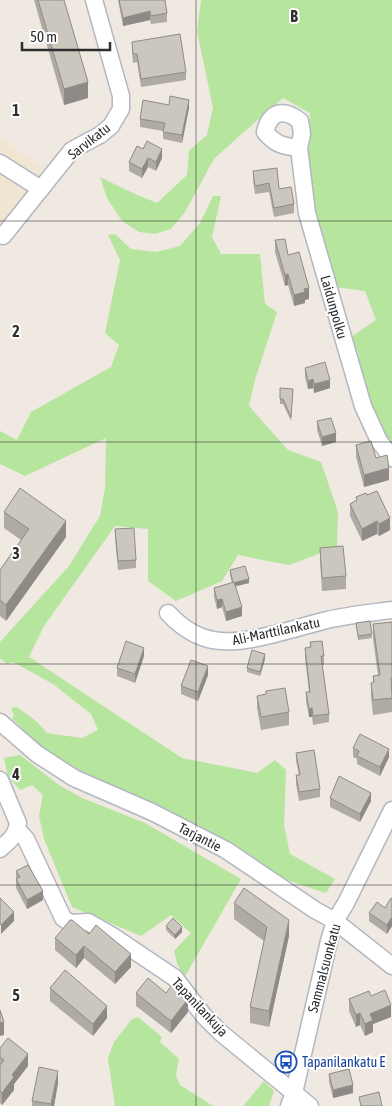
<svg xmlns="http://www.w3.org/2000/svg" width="392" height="1106" font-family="'Asap Condensed',sans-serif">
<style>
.education{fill:#f0e6d1}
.green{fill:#b6e59e}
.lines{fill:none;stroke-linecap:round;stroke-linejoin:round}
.minor-casing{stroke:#b4b7c1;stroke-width:19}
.minor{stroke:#fff;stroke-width:16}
.wall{fill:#afaba4}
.shaded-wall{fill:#8e8b86}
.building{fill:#cbc7bf;stroke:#8e8b86}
.grid{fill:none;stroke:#2e2e2e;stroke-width:1;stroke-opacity:0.55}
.labels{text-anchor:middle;stroke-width:4;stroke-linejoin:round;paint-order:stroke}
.street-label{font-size:14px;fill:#2e2e2e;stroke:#fff}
.transit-label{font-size:14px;fill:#164399;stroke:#fff;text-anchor:start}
.grid-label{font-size:16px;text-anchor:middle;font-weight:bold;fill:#2e2e2e;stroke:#fff;stroke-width:4;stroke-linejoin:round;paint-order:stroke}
</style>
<rect width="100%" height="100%" fill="#efe9e1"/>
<polygon class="education" points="0,138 59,178 0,240"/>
<g class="green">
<polygon points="201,0 392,0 392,443 385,434 372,405 360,369 358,352 351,337 376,320 365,291 335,287 308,183 310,113 283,98 238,137 214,159 185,212 171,229 155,234 139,232 122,221 107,198 100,177 135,194 157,203 187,175 189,151 207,135 213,108 197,31"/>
<polygon points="213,196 221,196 212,237 221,254 260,254 265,304 277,312 255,380 249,406 288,450 321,462 338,512 337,547 289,565 238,555 222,581 176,601 148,581 148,529 115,526 44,626 29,657 182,758 257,773 275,760 286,770 284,825 290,854 335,879 326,893 278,877 167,810 81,774 38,747 18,724 12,719 14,715 11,708 17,707 36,721 47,733 82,738 98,730 91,714 53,684 13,662 7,664 0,658 0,642 69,566 100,516 105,488 106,438 25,476 0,464 0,431 17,440 31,412 111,367 119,345 105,333 120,260 108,235 115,234 131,249 156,252 180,246 200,223"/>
<polygon points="20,755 59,785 82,798 145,823 241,879 184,978 177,963 174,951 191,933 171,915 141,936 72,907 44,839 39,816 43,795 32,785 20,790 8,777 4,758"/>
<polygon points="138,1017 162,1037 160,1042 179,1059 176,1075 180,1085 213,1106 115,1106 108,1058 114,1042 132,1019"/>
<polygon points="264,1081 274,1091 269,1106 243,1106"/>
</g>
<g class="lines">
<g class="minor-casing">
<g id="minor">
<path d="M299,148C283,146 276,145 265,132C270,111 284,108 300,121L302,134L299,148L307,213L363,406L379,441L392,458"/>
<polyline points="0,163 41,189"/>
<polyline points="3,236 72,150 100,135 111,126 121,109 121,96 94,0"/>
<path d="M168,613C182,628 200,640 221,641C250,644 298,627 327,620C348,615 370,613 392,610"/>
<polyline points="0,722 37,754 74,778 152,812 226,850 315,910 335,921 392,966"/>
<path d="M0,780L18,823C17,835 8,842 0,849"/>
<polyline points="17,829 26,839 63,918 70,923 88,922 111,935 175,978 204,1016 221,1033 310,1106"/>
<polyline points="289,1106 294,1093 329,941 335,921 346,903 392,810"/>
</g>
</g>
<use href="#minor" class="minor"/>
</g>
<g class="wall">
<polygon points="34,0 64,0 88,98 64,105"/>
<polygon points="118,0 165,0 167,13 167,22 151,24 150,20 123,26"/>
<polygon points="132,42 186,72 186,80 141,87 137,62 133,63 132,51"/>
<polygon points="189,108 182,143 163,139 163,131 140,127 140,119"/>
<polygon points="137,146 162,158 156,171 148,167 142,178 129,171 129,162"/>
<polygon points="253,171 279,189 294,204 294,213 274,217 269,192 255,194 253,180"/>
<polygon points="275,240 288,255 309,299 305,300 305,303 294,306 288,285 285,286 275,252"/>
<polygon points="305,368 330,388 314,393 313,388 308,389 305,377"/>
<polygon points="293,389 291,421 283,404 280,404 280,399"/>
<polygon points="317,421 336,442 322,446 317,430"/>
<polygon points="356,445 376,458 389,480 364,487 356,457"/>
<polygon points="356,497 390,530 379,536 377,534 362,541 350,516 350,504 356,501"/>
<polygon points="4,512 66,537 6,621 0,616 0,570 21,540 4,528"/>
<polygon points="115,529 136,560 136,568 118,570 115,538"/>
<polygon points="320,548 346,576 346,589 322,591 320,560"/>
<polygon points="230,570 249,583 235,586 242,616 226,621 222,607 217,609 214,597 214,588 232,583 230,575"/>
<polygon points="392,622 392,712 373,715 371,697 371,683 373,682 373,676 378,675 373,639 373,624"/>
<polygon points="356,623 372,634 372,638 358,640"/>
<polygon points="310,642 324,656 324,665 322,665 329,714 329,722 313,725 312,717 309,717 306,701 306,692 309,692 305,657 305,648 310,648"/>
<polygon points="144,656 135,683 117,676 117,668"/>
<polygon points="265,659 260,676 247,672 247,668"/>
<polygon points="208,675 198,701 181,694 181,686"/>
<polygon points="266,691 289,712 289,725 261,730 257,708 257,696 266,694"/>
<polygon points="353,748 389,757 380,776 357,764 357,759 353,757"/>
<polygon points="296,753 320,789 320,797 299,801 296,784 296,775 299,775 296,761"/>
<polygon points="330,798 371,801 360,822 330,807"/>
<polygon points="16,871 43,900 27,909 16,888"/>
<polygon points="392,899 392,926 387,934 369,921 369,913 385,908"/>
<polygon points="234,903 289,936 269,1027 250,1023 250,1007 264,941 234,919"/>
<polygon points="166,926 182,932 175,939 166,930"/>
<polygon points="89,934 131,967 115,984 84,958 76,968 55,950 55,938"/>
<polygon points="50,988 107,1018 93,1036 50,1001"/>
<polygon points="136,993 166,993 188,1012 171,1033 136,1006"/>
<polygon points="371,996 391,1017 373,1024 373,1032 365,1036 360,1025 356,1027 349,1011 349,999"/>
<polygon points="0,1048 28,1066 14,1084 14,1090 2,1105 0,1103"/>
<polygon points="329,1074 353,1093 333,1098 329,1082"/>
<polygon points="58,1083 54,1106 32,1106 32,1101"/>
</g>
<g class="shaded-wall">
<polygon points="150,11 150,20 123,26 123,18"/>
<polygon points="88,82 88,98 64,105 64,89"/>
<polygon points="189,100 189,108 182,143 182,135"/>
<polygon points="162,149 162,158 156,171 156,162"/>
<polygon points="148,158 148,167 142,178 142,169"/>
<polygon points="288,274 288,285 285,286 285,275"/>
<polygon points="309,288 309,299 305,300 305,303 294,306 294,295 304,289"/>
<polygon points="313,379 313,388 308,389 308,381"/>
<polygon points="330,380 330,388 314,393 314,384"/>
<polygon points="336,433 336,442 322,446 322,437"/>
<polygon points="389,468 389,480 364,487 364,475"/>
<polygon points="390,518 390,530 379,536 379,524"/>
<polygon points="66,521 66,537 6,621 6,605"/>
<polygon points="377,521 377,534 362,541 362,529"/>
<polygon points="249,579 249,583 233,587 233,583"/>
<polygon points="222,599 222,607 217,609 217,600"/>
<polygon points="242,607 242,616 226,621 226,612"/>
<polygon points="144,648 144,656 135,683 135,674"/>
<polygon points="265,654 265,659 260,676 260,672"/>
<polygon points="208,666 208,675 198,701 198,692"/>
<polygon points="312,708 312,717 309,717 309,709"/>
<polygon points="389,749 389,757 380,776 380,767"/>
<polygon points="371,793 371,801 360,822 360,814"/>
<polygon points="43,891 43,900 27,909 27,900"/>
<polygon points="14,912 14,921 1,934 1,925"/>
<polygon points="392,917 392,926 387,934 387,925"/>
<polygon points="289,920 289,936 269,1027 269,1011"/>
<polygon points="182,927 182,932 175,939 175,935"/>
<polygon points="84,946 84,958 76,968 76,955"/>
<polygon points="131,954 131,967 115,984 115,972"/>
<polygon points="188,999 188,1012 171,1033 171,1021"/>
<polygon points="391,1005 391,1017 373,1024 373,1032 365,1036 365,1024 370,1014"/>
<polygon points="107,1006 107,1018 93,1036 93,1024"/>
<polygon points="360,1013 360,1025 356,1027 356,1015"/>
<polygon points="4,1022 4,1035 0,1036 0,1023"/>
<polygon points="28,1054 28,1066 14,1084 14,1090 2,1105 2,1093 12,1075"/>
<polygon points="58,1071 58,1083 54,1106 51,1106"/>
<polygon points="353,1085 353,1093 333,1098 333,1090"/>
</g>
<g class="building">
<polygon points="38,0 64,0 88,82 64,89"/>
<polygon points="119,0 165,0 167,13 151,16 150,11 123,18"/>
<polygon points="180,34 186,72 141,79 137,54 133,54 132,42"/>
<polygon points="170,96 189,100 182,135 163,132 165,123 140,119 143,100 169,105"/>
<polygon points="147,141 162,149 156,162 148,158 142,169 129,162 137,146 143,149"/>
<polygon points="277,168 279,189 291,187 294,204 274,208 269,183 255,186 253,171"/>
<polygon points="285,239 288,255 299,252 309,288 304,289 305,292 294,295 288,274 285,275 275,240"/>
<polygon points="325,362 330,380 314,384 313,379 308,381 305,368"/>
<polygon points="280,388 293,389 291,417 283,399 280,399"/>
<polygon points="331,418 336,433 322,437 317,421"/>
<polygon points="371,441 376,458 387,455 389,468 364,475 356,445"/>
<polygon points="20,488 66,521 6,605 0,600 0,570 29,529 4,512"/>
<polygon points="377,491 390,518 379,524 377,521 362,529 350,504 357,500 356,497 366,493 367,495"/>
<polygon points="134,528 136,560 118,561 115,529"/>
<polygon points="343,546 346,576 322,578 320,548"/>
<polygon points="245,566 249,579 233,583 230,570"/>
<polygon points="234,582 242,607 226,612 222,599 217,600 214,588"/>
<polygon points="370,621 372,634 358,636 356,623"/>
<polygon points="392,622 392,678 391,678 392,698 373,700 371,683 374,682 373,676 380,675 373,624"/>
<polygon points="126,641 144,648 135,674 117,668"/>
<polygon points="322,641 324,656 321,656 329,714 313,716 312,708 309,709 306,692 310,692 305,648 311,647 310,642"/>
<polygon points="252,650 265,654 260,672 247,668"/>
<polygon points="191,660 208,666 198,692 181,686"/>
<polygon points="285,688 289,712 261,717 257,696 266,694 266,691"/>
<polygon points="360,734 389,749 380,767 357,756 359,751 353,748"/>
<polygon points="314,750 320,789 299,792 296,775 300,775 296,753"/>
<polygon points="339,776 371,793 360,814 330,798"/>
<polygon points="28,865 43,891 27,900 16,879 20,877 16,871"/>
<polygon points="244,888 289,920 269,1011 250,1007 267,927 234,903"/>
<polygon points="0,898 14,912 1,925 0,924"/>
<polygon points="391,898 392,899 392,917 387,925 369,913 377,902 385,908"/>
<polygon points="173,918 182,927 175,935 166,926"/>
<polygon points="70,920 72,920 89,934 96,925 131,954 115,972 84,946 76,955 55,938"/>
<polygon points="65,970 107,1006 93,1024 50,988"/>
<polygon points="148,978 166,993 172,985 188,999 171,1021 136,993"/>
<polygon points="385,990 391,1005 370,1014 373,1020 365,1024 360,1013 356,1015 349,999 369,991 371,996"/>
<polygon points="0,1010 4,1022 0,1023"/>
<polygon points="8,1038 28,1054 12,1075 14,1077 2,1093 0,1091 0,1065 4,1060 0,1057 0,1048"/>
<polygon points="39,1067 58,1071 51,1104 32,1101"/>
<polygon points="349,1069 353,1085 333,1090 329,1074"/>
<polygon points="379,1092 382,1106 361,1106 359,1097"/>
</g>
<path class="grid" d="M196,0V1106M0,221H392M0,442H392M0,664H392M0,885H392"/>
<defs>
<g id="bus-ring" transform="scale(1.125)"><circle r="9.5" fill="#fff" stroke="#1a4fb4" stroke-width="1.5"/><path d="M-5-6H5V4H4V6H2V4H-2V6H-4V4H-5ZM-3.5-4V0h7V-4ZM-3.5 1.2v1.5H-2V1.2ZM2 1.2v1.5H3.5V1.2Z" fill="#1a4fb4"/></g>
</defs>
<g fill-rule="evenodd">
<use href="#bus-ring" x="286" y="1062"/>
</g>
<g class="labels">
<g class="street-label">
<text transform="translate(89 141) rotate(-38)" y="5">Sarvikatu</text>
<text transform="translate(334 307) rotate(74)" y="5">Laidunpolku</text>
<text transform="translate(276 631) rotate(-12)" y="5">Ali-Marttilankatu</text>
<text transform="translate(200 837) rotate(27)" y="5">Tarjantie</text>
<text transform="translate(324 968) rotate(-75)" y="5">Sammalsuonkatu</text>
<text transform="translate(200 1007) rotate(47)" y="5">Tapanilankuja</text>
</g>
<g class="transit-label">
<text x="302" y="1067">Tapanilankatu E</text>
</g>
</g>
<g class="grid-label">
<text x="294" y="22">B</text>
<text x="16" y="116">1</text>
<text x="16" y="337">2</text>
<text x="16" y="559">3</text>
<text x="16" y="780">4</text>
<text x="16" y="1001">5</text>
</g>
<path d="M22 42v8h88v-8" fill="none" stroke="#2e2e2e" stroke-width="2.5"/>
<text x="30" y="42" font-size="15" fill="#2e2e2e" stroke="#ffffff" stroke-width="4" paint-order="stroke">50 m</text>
</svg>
